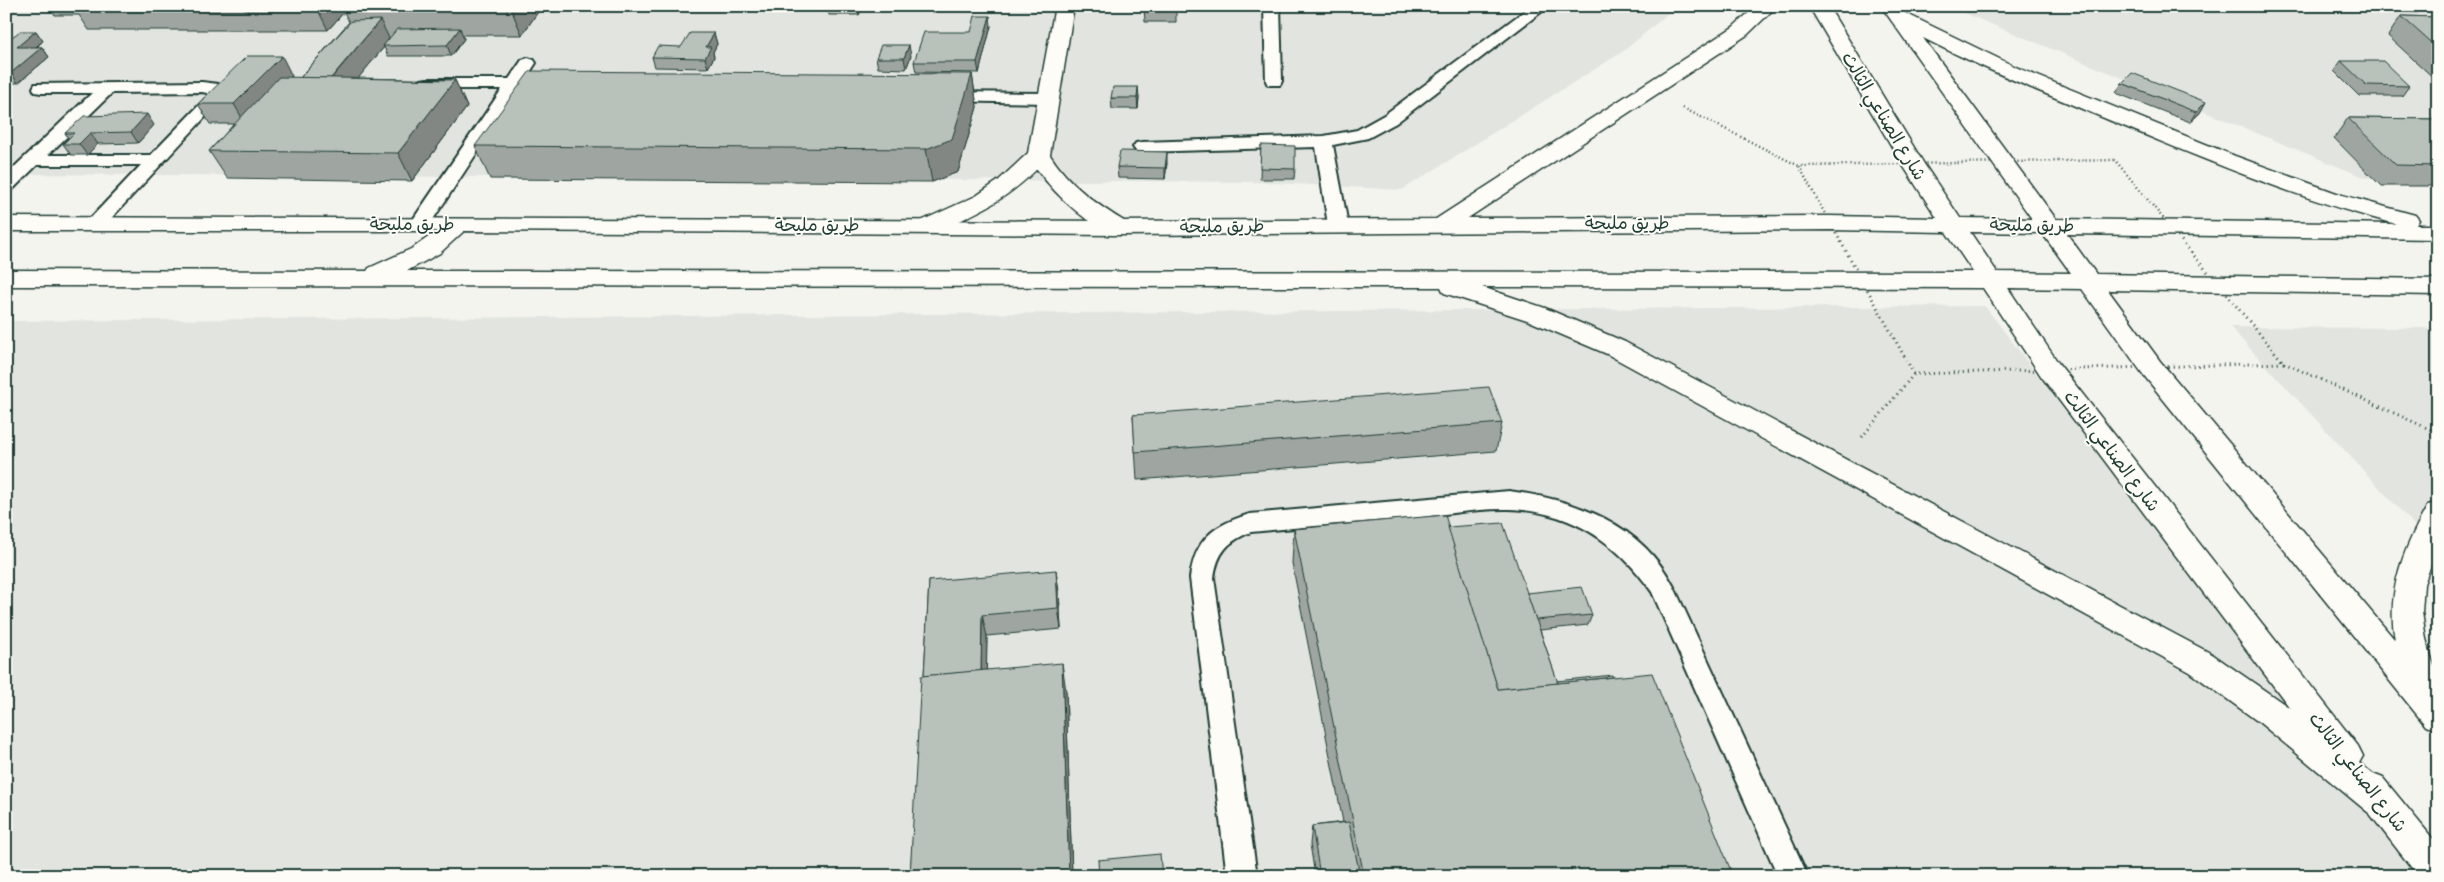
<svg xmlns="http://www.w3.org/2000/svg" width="2444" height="882" font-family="Pangolin,'Playpen Sans Arabic',sans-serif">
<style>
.built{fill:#e2e5df}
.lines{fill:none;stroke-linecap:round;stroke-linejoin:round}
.service-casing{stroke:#1f3d34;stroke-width:4}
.minor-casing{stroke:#1f3d34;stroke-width:3}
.primary-casing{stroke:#1f3d34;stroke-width:3}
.path-far1{stroke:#1f3d34;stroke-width:2.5;stroke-dasharray:1 3;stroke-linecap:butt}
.path{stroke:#1f3d34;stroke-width:3;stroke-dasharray:1 4;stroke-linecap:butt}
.service{fill:#fdfcf7;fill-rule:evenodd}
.minor{fill:#fdfcf7;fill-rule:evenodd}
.primary{fill:#fdfcf7;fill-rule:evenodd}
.wall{fill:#9fa6a1;stroke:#1f3d34}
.shaded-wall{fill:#828783;stroke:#1f3d34}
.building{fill:#b9c1bb;stroke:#1f3d34}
.labels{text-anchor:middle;stroke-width:4;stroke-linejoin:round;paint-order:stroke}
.street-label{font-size:18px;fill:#1f3d34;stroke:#fdfcf7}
</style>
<rect width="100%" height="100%" fill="#f4f4ef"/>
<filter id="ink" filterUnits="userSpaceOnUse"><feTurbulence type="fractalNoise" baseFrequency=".02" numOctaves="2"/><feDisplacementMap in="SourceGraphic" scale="10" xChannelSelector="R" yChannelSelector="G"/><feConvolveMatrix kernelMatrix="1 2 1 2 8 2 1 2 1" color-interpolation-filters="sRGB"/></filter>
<g filter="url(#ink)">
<g class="built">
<polygon points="6,6 1677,6 1624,51 1402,190 1253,182 6,174"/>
<polygon points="1956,6 2438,6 2438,178 2366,178 1959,11"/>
<polygon points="1985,306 2419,876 6,876 6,321"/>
<polygon points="2230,327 2438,328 2438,551"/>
</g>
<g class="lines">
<g class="service-casing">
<g id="service">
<polygon points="1264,6 1280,6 1282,81 1280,85 1268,85 1266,81"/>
<polygon points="1531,6 1549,6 1396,123 1368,138 1333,145 1348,225 1345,229 1331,229 1328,225 1316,147 1142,152 1136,151 1133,147 1136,143 1142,142 1324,136 1357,130 1384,115"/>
<polygon points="528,58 534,60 536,63 430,224 427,228 413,228 410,224 502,89 427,89 421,88 419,84 421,80 427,79 509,79 522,60"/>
<path d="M202,82L218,84L225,92L224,97L102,228H88L85,224L141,165H37L13,189L6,190V175L92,93H41L35,92L33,88L35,84ZM202,92L207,93L208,96L151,155H48L112,93Z"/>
<polygon points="944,92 1048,93 1054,94 1057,98 1054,102 1048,103 938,101 936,97 938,93"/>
<path d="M1509,491C1576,500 1641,523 1674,587L1808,876H1778L1652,592C1617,542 1572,511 1509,509C1478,508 1442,515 1411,518C1358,522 1304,527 1251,532C1228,541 1217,553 1214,578L1257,876H1227L1190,578C1195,538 1214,525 1250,514Z"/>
</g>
</g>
<g class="minor-casing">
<path id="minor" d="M1055,6H1074L1050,155C1069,185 1097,205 1127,223L1131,228L1127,233C1099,240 1052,191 1037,169C1003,202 979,212 937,231L929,233L921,231L917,226L921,221L976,196L998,181L1028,153Z"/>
</g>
<g class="primary-casing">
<path id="primary" d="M1756,6H1777L1747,35L1468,218L1830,216L1937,218L1902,164L1809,6H1828L1924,164L1960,218L2032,219L1881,6H1900L1905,13L2018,68L2235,156L2342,195L2415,215L2419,220L2416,225H2438V239L2067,234L2096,274L2438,279V295L2108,290L2160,361L2395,640C2386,591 2404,548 2428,505L2438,502V546L2424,584L2422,612L2426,639L2438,680V730L2426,726L2142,373L2082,289L2008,288L2059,364L2358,746L2363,756L2359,763L2373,774L2383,778L2438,845V876H2418L2370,814L2260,723L2190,672L1607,354L1527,320L1444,293L1441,287L6,286V270L367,271L369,268L413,248L437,231H6V217L1119,221L1436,219L1733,27ZM1923,38C1987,71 2054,97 2121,125C2211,162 2301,200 2396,224L2056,219ZM1830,230L1946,232L1973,272L407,271L440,253L464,231L1119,235ZM1970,232L2042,233L2071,273L1997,272ZM1482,287L1983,288L2041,376L2290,708L2212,654L1625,342L1545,308Z"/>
</g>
<g class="path-far1">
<polyline points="1683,108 1799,166"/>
<polyline points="1836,234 1799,166 2115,160 2176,234"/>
</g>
<g class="path">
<polyline points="1836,233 1914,374 2284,363 2175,233"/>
<polyline points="2284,363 2438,433"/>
<polyline points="1862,437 1914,374"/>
</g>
<use href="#service" class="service"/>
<use href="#minor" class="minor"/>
<use href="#primary" class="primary"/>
</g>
<g class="wall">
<polygon points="49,6 542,6 522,35 463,35 464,39 451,56 388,56 384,47 358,78 455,80 467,107 412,181 227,178 209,151 234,124 210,124 198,104 292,76 291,78 300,78 349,22 344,12 328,30 89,30 79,15 55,15"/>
<polygon points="827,6 863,6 859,15 829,15"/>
<polygon points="1144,6 1176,6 1176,22 1145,22"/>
<polygon points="2395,6 2424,6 2417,13"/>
<polygon points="2425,6 2438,6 2438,82 2388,36 2401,16 2437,17"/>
<polygon points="991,26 979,73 916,72 914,62 971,32"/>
<polygon points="36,31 43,41 37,47 42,47 49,57 18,83 7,83 6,84 6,42"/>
<polygon points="714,33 717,44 713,52 714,57 708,68 655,67 652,57 681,47"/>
<polygon points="911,56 906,69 878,68 876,58"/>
<polygon points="2341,61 2409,86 2402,96 2359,96 2334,71"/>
<polygon points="972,74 977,107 958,172 932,182 490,179 475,146"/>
<polygon points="2122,83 2200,113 2190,122 2116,93"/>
<polygon points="1139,97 1138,109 1112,109 1111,98"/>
<polygon points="2348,118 2438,119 2438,186 2381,186 2334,138"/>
<polygon points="154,125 138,143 98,144 87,155 71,155 63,144 69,139 65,133"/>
<polygon points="1261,145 1295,169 1294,179 1260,179"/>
<polygon points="1167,163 1165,179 1118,178 1117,167"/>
<polygon points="1133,415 1502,423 1496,451 1137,480"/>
<polygon points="1448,527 1527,593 1592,615 1588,625 1540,630 1557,681 1613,677 1733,876 1315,876 1310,844 1312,826 1343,822 1292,563 1294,529"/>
<polygon points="929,581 1059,591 1061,629 987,636 986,670 1066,691 1072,876 910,876 924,676"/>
</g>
<g class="shaded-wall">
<polygon points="6,6 18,6 6,16"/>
<polygon points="74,6 86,6 77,11"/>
<polygon points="322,6 342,6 344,12 328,30 318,10"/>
<polygon points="513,6 542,6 522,35 511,9"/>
<polygon points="857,6 863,6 859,15"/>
<polygon points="990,16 991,26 979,73 977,62"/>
<polygon points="380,20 390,40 383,46 384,47 341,99 331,79"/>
<polygon points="460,28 464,39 451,56 447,45"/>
<polygon points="36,31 43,41 24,57 17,47"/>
<polygon points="714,33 717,44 713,52 714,57 708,68 705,58 706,47"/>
<polygon points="909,45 911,56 906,69 904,58"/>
<polygon points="42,47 49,57 18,83 11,73"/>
<polygon points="282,56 292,76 246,125 234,104"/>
<polygon points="972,74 977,107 958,172 932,182 926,149"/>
<polygon points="455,80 467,107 412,181 398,153"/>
<polygon points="1138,87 1139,97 1138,109 1137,98"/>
<polygon points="2206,102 2200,113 2190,122 2196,112"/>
<polygon points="147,114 154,125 138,143 131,132"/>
<polygon points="90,133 98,144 87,155 79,144"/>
<polygon points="1167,152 1167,163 1165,179 1165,168"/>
<polygon points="1056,570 1059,591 1061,629 1058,608"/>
<polygon points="982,615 987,636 986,698 981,678"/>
<polygon points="1062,663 1066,691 1072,876 1069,876"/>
</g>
<g class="building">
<polygon points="82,6 322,6 318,10 76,11"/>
<polygon points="345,6 513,6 511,9 343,9"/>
<polygon points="1144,6 1176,6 1176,11 1144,12"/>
<polygon points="975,16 990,16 977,62 914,62 924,32 971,32"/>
<polygon points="2401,16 2438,17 2438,49"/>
<polygon points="380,20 331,78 300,78 351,21"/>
<polygon points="460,28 447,45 383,46 397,29"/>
<polygon points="20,31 36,31 17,47 42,47 11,73 6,73 6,42"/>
<polygon points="690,33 714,33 706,47 711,47 705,58 652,57 658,46 681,47"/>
<polygon points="881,45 909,45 904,58 876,58"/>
<polygon points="247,56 282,56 234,104 198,104"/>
<polygon points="2341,61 2383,61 2409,86 2366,85"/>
<polygon points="530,71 972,74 952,139 926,149 475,146"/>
<polygon points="2132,73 2206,102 2196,112 2122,83"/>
<polygon points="279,77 455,80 398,153 209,151"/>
<polygon points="1113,87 1138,87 1137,98 1111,98"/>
<polygon points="147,114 131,132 90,133 79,144 63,144 74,133 65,133 84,116"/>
<polygon points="2348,118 2438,119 2438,166 2396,165"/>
<polygon points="1261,145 1295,146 1295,169 1260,168"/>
<polygon points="1120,151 1167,152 1165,168 1117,167"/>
<polygon points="1489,387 1502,423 1135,452 1133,415"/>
<polygon points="1445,515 1498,689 1652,673 1733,876 1364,876 1294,529"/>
<polygon points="1503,523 1558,683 1498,689 1448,527"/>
<polygon points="1056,570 1058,608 982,615 981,671 924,676 929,581"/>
<polygon points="1582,587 1592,615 1536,620 1527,593"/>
<polygon points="1062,663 1069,876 910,876 921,676"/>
<polygon points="1612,675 1613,677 1558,683 1557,681"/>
<polygon points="1349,822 1360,876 1320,876 1312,826"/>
<polygon points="1160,854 1162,876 1099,876 1098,860"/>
</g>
</g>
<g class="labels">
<g class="street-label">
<text transform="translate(1884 116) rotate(59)" y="6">شارع الصناعي الثالث</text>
<text x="1627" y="229">طريق مليحة</text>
<text x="412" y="230">طريق مليحة</text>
<text x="817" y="231">طريق مليحة</text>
<text transform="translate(2032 225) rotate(1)" y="6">طريق مليحة</text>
<text transform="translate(1222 226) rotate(-1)" y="6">طريق مليحة</text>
<text transform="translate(2112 451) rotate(53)" y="6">شارع الصناعي الثالث</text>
<text transform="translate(2358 772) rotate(52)" y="6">شارع الصناعي الثالث</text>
</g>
</g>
<rect width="2444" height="882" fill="none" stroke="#fdfcf7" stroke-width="25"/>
<rect x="12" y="12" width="2419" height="857" fill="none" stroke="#1f3d34" stroke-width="2" filter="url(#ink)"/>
</svg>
